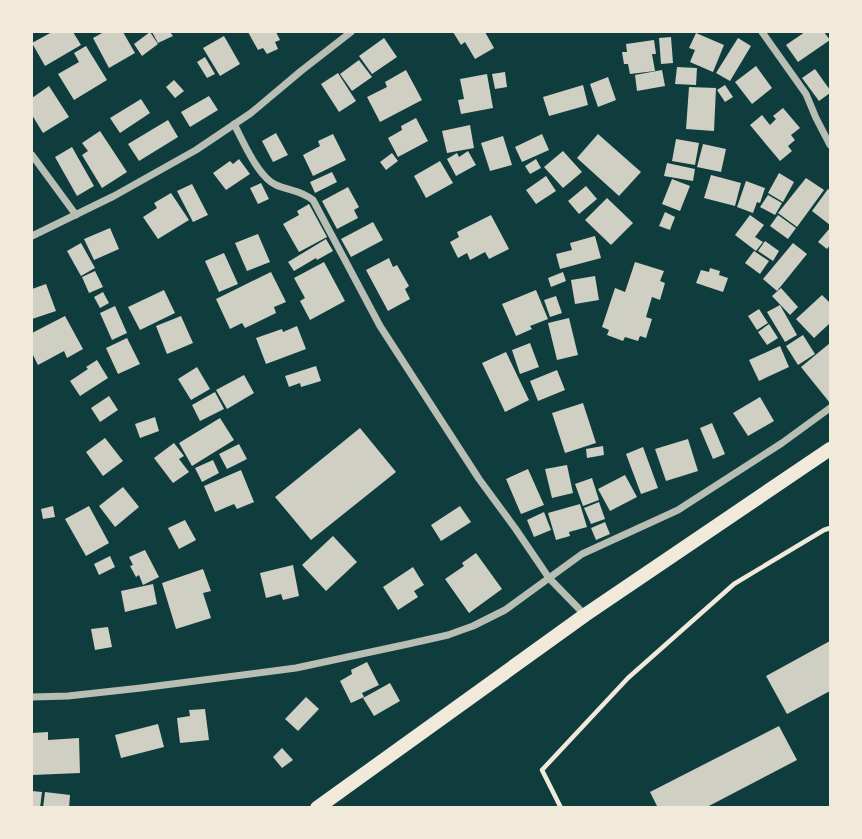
<svg xmlns="http://www.w3.org/2000/svg" width="862" height="839" font-family="Cabin,sans-serif">
<style>
.building{fill:#cfcfc3}
.lines{fill:none;stroke-linecap:round;stroke-linejoin:round}
.path{stroke:#f1e9da;stroke-width:4.5}
.minor{stroke:#b8beb3;stroke-width:7}
.secondary{stroke:#f1e9da;stroke-width:14}
</style>
<rect width="100%" height="100%" fill="#0f3d3e"/>
<g class="building">
<polygon points="52,32 73,32 81,45 45,66 32,43"/>
<polygon points="104,32 123,32 135,53 109,68 93,38"/>
<polygon points="150,32 158,44 142,56 134,44"/>
<polygon points="152,32 170,32 173,36 158,43"/>
<polygon points="248,32 276,32 280,40 275,42 278,49 267,54 263,48 258,50"/>
<polygon points="453,32 485,32 494,48 475,59 465,42 461,45"/>
<polygon points="805,32 824,32 830,40 798,62 786,45"/>
<polygon points="696,33 724,45 713,72 690,62 695,50 689,48"/>
<polygon points="224,36 240,64 220,76 203,48"/>
<polygon points="671,37 673,63 661,64 659,38"/>
<polygon points="384,38 397,57 372,74 359,56"/>
<polygon points="738,38 751,46 730,81 716,73"/>
<polygon points="654,40 656,54 652,54 655,71 630,74 628,64 624,64 622,52 627,52 626,44"/>
<polygon points="86,46 107,80 74,100 58,74 79,62 74,53"/>
<polygon points="205,57 215,74 207,78 197,62"/>
<polygon points="359,60 372,77 352,91 340,74"/>
<polygon points="756,66 772,88 752,104 735,82"/>
<polygon points="677,67 697,68 696,85 675,84"/>
<polygon points="815,69 830,90 830,93 819,101 802,78"/>
<polygon points="406,70 422,100 380,122 367,97 387,87 385,82"/>
<polygon points="662,70 665,86 637,91 635,75"/>
<polygon points="505,72 507,87 495,89 492,74"/>
<polygon points="338,73 356,101 339,112 321,84"/>
<polygon points="487,74 493,108 461,114 458,100 464,99 460,79"/>
<polygon points="608,77 616,100 598,107 590,84"/>
<polygon points="174,80 184,91 175,98 166,87"/>
<polygon points="583,85 588,105 549,116 543,97"/>
<polygon points="725,85 733,97 725,102 717,90"/>
<polygon points="49,86 69,117 43,133 32,115 32,98"/>
<polygon points="689,87 716,88 714,131 686,129"/>
<polygon points="209,96 218,110 190,127 181,112"/>
<polygon points="141,99 150,113 120,133 110,118"/>
<polygon points="783,108 800,128 791,135 795,140 788,146 792,151 780,161 750,125 762,115 770,125 776,119 773,116"/>
<polygon points="416,118 428,141 398,157 388,138 402,130 401,126"/>
<polygon points="168,120 178,137 139,161 128,144"/>
<polygon points="470,125 474,148 447,153 442,131"/>
<polygon points="100,131 127,172 102,188 82,155 88,151 82,143"/>
<polygon points="276,133 288,155 273,162 262,141"/>
<polygon points="333,134 346,160 313,176 303,155 320,146 318,141"/>
<polygon points="542,134 549,150 522,162 515,147"/>
<polygon points="598,134 641,172 619,196 577,158"/>
<polygon points="503,136 512,165 490,171 481,143"/>
<polygon points="676,139 699,143 695,165 672,161"/>
<polygon points="703,144 726,149 721,172 697,167"/>
<polygon points="72,147 94,186 77,196 55,157"/>
<polygon points="468,151 476,165 456,176 447,159 457,153 459,157"/>
<polygon points="563,151 582,172 563,188 544,167"/>
<polygon points="392,153 398,161 386,170 380,162"/>
<polygon points="239,159 250,174 226,190 213,173 230,161 233,164"/>
<polygon points="536,159 541,168 530,174 525,166"/>
<polygon points="440,161 453,183 426,198 414,176"/>
<polygon points="667,163 695,169 693,181 664,176"/>
<polygon points="332,172 337,182 315,193 310,182"/>
<polygon points="779,173 794,182 783,202 768,193"/>
<polygon points="711,175 741,183 735,206 704,198"/>
<polygon points="546,176 556,191 536,204 526,190"/>
<polygon points="806,178 824,190 797,227 778,213"/>
<polygon points="672,179 690,186 680,211 662,204"/>
<polygon points="746,181 765,188 760,203 757,202 753,213 737,207"/>
<polygon points="261,183 269,199 258,204 250,188"/>
<polygon points="192,184 208,215 193,222 177,191"/>
<polygon points="586,186 597,199 579,214 568,201"/>
<polygon points="348,187 359,207 354,210 358,218 337,229 322,201"/>
<polygon points="828,189 830,191 830,225 812,211"/>
<polygon points="171,193 189,220 158,239 143,217 157,208 154,203"/>
<polygon points="768,195 782,203 775,215 760,207"/>
<polygon points="607,198 633,223 611,245 585,220"/>
<polygon points="309,204 327,237 299,252 283,224 299,215 297,211"/>
<polygon points="665,212 675,217 670,230 659,226"/>
<polygon points="491,215 509,249 489,259 485,252 470,260 467,253 458,258 450,242 459,237 457,232"/>
<polygon points="750,215 764,225 755,237 763,242 756,251 735,235"/>
<polygon points="778,215 796,228 788,239 770,226"/>
<polygon points="373,222 383,240 351,257 341,239"/>
<polygon points="110,228 119,249 94,260 84,239"/>
<polygon points="830,228 830,245 827,249 818,242"/>
<polygon points="258,234 270,262 247,271 235,243"/>
<polygon points="595,236 601,258 560,269 556,254 572,250 570,243"/>
<polygon points="326,239 333,251 317,260 316,258 294,271 288,262"/>
<polygon points="765,241 779,251 773,261 758,251"/>
<polygon points="81,243 95,268 81,276 67,251"/>
<polygon points="793,243 807,254 777,291 763,279"/>
<polygon points="754,251 769,261 760,274 745,263"/>
<polygon points="224,253 238,284 219,292 205,261"/>
<polygon points="389,258 393,267 397,265 409,286 405,289 410,299 388,311 366,270"/>
<polygon points="324,262 345,301 310,320 300,301 305,298 294,278"/>
<polygon points="635,262 664,271 660,281 665,283 660,300 652,297 646,317 652,319 646,338 640,336 638,341 625,337 623,341 607,335 609,330 602,327 615,288 625,292"/>
<polygon points="710,268 720,271 719,275 728,278 723,292 696,283 701,270 709,272"/>
<polygon points="95,271 103,287 89,293 82,277"/>
<polygon points="271,272 286,302 274,307 276,313 245,328 242,323 230,329 216,299"/>
<polygon points="563,272 566,281 551,287 548,278"/>
<polygon points="595,276 599,300 575,304 571,280"/>
<polygon points="46,284 56,311 32,319 32,289"/>
<polygon points="781,288 798,307 790,315 772,296"/>
<polygon points="164,290 175,313 140,330 128,307"/>
<polygon points="536,290 548,319 530,326 532,329 516,336 502,304"/>
<polygon points="103,292 109,303 100,308 94,297"/>
<polygon points="822,295 830,303 830,323 814,338 796,319"/>
<polygon points="556,296 562,313 550,317 544,300"/>
<polygon points="780,305 797,335 785,342 767,312"/>
<polygon points="115,306 127,333 112,340 100,313"/>
<polygon points="759,309 768,323 757,330 748,316"/>
<polygon points="65,316 83,349 67,358 64,351 38,365 32,353 32,333"/>
<polygon points="181,316 193,343 167,354 156,326"/>
<polygon points="569,318 578,355 557,360 548,323"/>
<polygon points="769,324 778,338 767,345 758,332"/>
<polygon points="297,326 306,349 266,364 256,338 282,329 283,332"/>
<polygon points="803,335 815,354 798,365 786,346"/>
<polygon points="127,338 140,364 118,374 106,348"/>
<polygon points="530,343 539,367 520,374 512,350"/>
<polygon points="830,343 830,403 801,367"/>
<polygon points="780,346 789,367 759,381 749,360"/>
<polygon points="506,352 529,400 505,412 482,363"/>
<polygon points="97,360 108,378 80,396 70,381 88,369 86,367"/>
<polygon points="316,366 321,381 301,387 300,383 289,387 285,376"/>
<polygon points="197,367 210,389 191,400 178,379"/>
<polygon points="557,370 565,390 538,401 530,381"/>
<polygon points="244,375 254,393 227,409 216,390"/>
<polygon points="215,392 224,409 200,421 192,405"/>
<polygon points="109,396 118,410 100,422 91,408"/>
<polygon points="760,397 774,421 748,436 733,413"/>
<polygon points="583,403 596,443 565,453 552,413"/>
<polygon points="155,417 159,431 140,438 135,424"/>
<polygon points="220,418 234,440 192,466 179,443"/>
<polygon points="712,423 725,454 713,459 700,428"/>
<polygon points="360,428 396,472 311,540 275,497"/>
<polygon points="105,438 123,461 103,476 86,452"/>
<polygon points="688,439 698,471 666,481 655,449"/>
<polygon points="174,443 184,456 179,459 189,472 173,483 154,458"/>
<polygon points="239,444 247,459 227,469 219,454"/>
<polygon points="603,446 604,455 587,458 586,449"/>
<polygon points="643,447 658,488 641,494 626,454"/>
<polygon points="213,460 219,473 202,482 195,468"/>
<polygon points="567,465 573,493 552,498 545,469"/>
<polygon points="528,469 544,505 521,514 506,479"/>
<polygon points="241,470 254,502 237,509 234,504 215,512 204,486"/>
<polygon points="625,475 637,497 610,511 598,489"/>
<polygon points="592,478 599,500 583,506 575,484"/>
<polygon points="123,487 139,507 115,527 99,506"/>
<polygon points="599,502 605,519 591,524 584,508"/>
<polygon points="580,504 587,527 569,532 570,536 556,540 548,513"/>
<polygon points="53,506 55,517 43,519 41,509"/>
<polygon points="89,506 109,543 86,556 65,519"/>
<polygon points="460,506 471,522 441,541 431,525"/>
<polygon points="544,512 551,530 534,537 527,520"/>
<polygon points="185,520 196,540 179,549 168,528"/>
<polygon points="605,522 610,534 596,540 591,528"/>
<polygon points="333,536 357,562 326,591 302,565"/>
<polygon points="145,550 159,577 143,585 139,575 136,577 130,566 133,565 129,557"/>
<polygon points="476,553 502,589 469,613 445,579 464,566 462,563"/>
<polygon points="110,556 115,567 99,575 94,564"/>
<polygon points="293,565 299,596 283,600 281,594 266,598 260,573"/>
<polygon points="413,567 424,585 414,591 418,597 398,610 383,587"/>
<polygon points="203,569 211,591 203,593 211,618 176,629 162,583"/>
<polygon points="153,584 157,604 125,612 121,591"/>
<polygon points="108,627 112,647 95,650 91,629"/>
<polygon points="830,641 830,691 787,714 766,676"/>
<polygon points="367,662 379,685 362,693 364,697 351,703 340,681 352,674 351,670"/>
<polygon points="390,683 400,701 374,716 363,698"/>
<polygon points="306,697 319,709 298,731 285,719"/>
<polygon points="205,709 209,740 180,743 177,718 190,716 189,710"/>
<polygon points="158,724 164,747 121,758 115,735"/>
<polygon points="779,726 797,760 705,808 658,808 650,792"/>
<polygon points="48,732 48,740 79,738 80,773 32,775 32,733"/>
<polygon points="282,748 293,760 282,768 273,757"/>
<polygon points="32,791 42,792 40,808 32,808"/>
<polygon points="45,792 70,795 69,808 43,808"/>
</g>
<g class="lines">
<polyline class="path" points="561,808 542,770 628,678 734,584 824,530 830,528"/>
<g class="minor">
<polyline points="762,32 806,94 816,118 830,145"/>
<path d="M234,124C243,141 258,177 276,185C290,191 300,190 313,200L380,326L479,479L515,528L549,578L585,615"/>
<polyline points="32,155 76,215"/>
<polyline points="32,236 114,196 196,150 251,113 301,71 351,32"/>
<polyline points="32,697 68,696 141,688 296,668 408,644 448,635 473,626 505,610 582,554 678,510 782,443 830,408"/>
</g>
<polyline class="secondary" points="317,808 585,615 830,449"/>
</g>
<rect width="862" height="839" fill="none" stroke="#f1e9da" stroke-width="66"/>
</svg>
